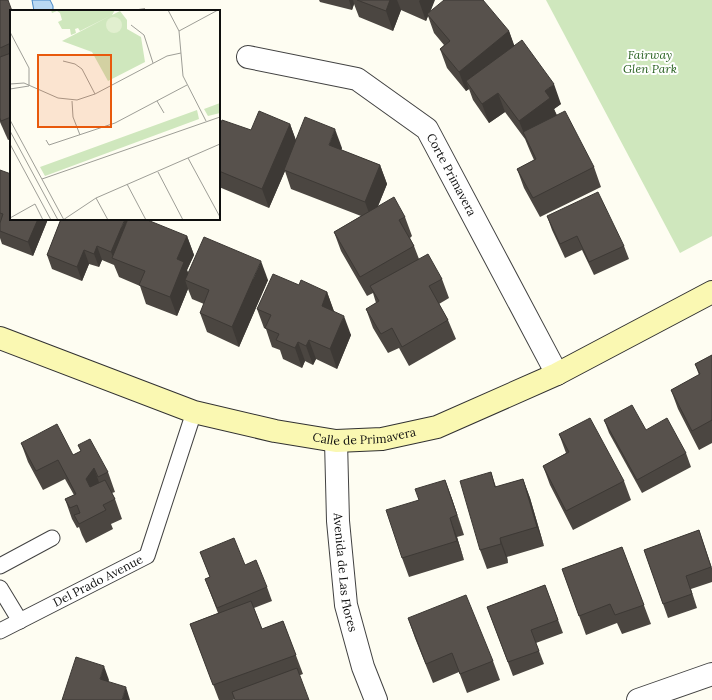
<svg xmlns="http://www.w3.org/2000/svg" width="712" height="700" font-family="Lora,serif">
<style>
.green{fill:#cfe7bd}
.water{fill:#bad9f2;stroke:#4687c5}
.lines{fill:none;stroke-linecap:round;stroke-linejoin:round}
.lane-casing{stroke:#424242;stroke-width:17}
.street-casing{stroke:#424242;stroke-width:24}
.secondary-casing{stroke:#313131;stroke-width:24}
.lane{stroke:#fff;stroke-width:15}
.street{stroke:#fff;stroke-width:22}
.secondary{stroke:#faf8b2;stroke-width:22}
.wall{fill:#4b4641}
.shaded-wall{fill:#3d3935}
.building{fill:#57514c;stroke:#3d3935}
.labels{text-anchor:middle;stroke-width:4;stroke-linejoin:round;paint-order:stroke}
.park-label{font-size:12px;font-style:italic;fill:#2b6323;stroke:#fff}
.street-label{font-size:12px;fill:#0f0f0f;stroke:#fff}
.inset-road{fill:none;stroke:#9e9e97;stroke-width:1}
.view{fill:#e8590c;fill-opacity:0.15;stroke:#e8590c;stroke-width:2}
.inset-edge{fill:none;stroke:#0f0f0f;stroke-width:2}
</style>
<rect width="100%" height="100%" fill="#fefdf2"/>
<polygon class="green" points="546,0 712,0 712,236 680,253"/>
<polygon class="water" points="32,0 50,0 53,6 53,11 34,11"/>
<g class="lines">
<g class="lane-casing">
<g id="lane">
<polyline points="0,566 52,538"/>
<polyline points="0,588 20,621"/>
<path id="s1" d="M0,631L147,556L194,412"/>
</g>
</g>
<g class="street-casing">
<g id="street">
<path id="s2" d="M248,57L357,79L427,129L557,374"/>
<path id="s3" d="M336,441L338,521L346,605L363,667L376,700"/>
<polyline points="638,700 712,674"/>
</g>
</g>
<g class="secondary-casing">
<g id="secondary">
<path id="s4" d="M0,338L194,412L275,431L336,441L382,439L437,427L557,374L712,292"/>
</g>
</g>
<use href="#lane" class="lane"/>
<use href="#street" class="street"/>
<use href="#secondary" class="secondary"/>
</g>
<g class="wall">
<polygon points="0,0 11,11 11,139 8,140 0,122"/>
<polygon points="319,0 434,0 430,12 509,31 514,46 561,104 554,109 557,115 594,167 601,187 540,217 524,188 517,169 534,160 530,151 525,139 505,112 489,123 473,100 469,89 466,91 447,68 440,49 444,45 434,33 428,16 426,21 401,10 393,31 359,17 354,4 352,10 320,2"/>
<polygon points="290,124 296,141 342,148 341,150 380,165 387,184 378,206 405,217 412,236 410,238 414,246 419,259 442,279 449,298 439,304 448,320 456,339 409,366 399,348 388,353 373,328 366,309 376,303 373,293 367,296 341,251 334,232 361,216 291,189 285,171 269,208 219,187 219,127 251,130"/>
<polygon points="0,170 11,219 48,219 33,256 2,244 0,238"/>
<polygon points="547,216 624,246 629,259 594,275 582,250 565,258 552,230"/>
<polygon points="61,219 187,236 194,255 187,270 188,273 268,280 239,347 207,332 200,313 204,304 192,299 188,289 177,316 146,304 140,286 119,277 114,265 102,260 99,267 89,264 82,281 52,269 47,255"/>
<polygon points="299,285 327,292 334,311 351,335 337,369 316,359 313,365 305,361 302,368 283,359 280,350 272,347 266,329 264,328 257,309"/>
<polygon points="712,355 712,443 699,450 678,409 671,390 699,375 695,364"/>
<polygon points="604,420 646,430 686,453 691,467 642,493 609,433"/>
<polygon points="559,434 624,481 631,500 573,530 550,485 543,466 566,453"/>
<polygon points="21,443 73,455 81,451 78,445 108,472 115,492 112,493 115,499 122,519 111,524 113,529 86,543 82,535 79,527 77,528 72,519 65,499 74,495 65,479 43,490 28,462"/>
<polygon points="491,472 496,487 523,479 530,498 544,546 507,557 508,563 487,569 480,550"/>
<polygon points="445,480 452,499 464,535 457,537 464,560 409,577 402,558 419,500"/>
<polygon points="699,530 712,568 712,582 691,589 697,608 668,618 644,550"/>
<polygon points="622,547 651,624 622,634 617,623 586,635 562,569"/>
<polygon points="200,552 245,565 267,587 272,601 254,608 262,629 283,621 303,674 233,700 219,700 190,624 218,613 205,579 210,577"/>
<polygon points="545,585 563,633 536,643 544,664 513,676 487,607"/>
<polygon points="408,618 493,661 500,680 467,693 459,672 433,683 415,638"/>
</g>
<g class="shaded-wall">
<polygon points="349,0 353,0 354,4 352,10"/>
<polygon points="390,0 397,0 401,10 393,31 386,11"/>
<polygon points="420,0 435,0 429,15 427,14 428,16 426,21 419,1"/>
<polygon points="509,31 516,50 466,81 469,89 466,91 459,72"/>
<polygon points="554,84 561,104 554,109 557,117 525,136 519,121 545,91"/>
<polygon points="498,93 505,112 489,123 482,104"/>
<polygon points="290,124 297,143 284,170 285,171 269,208 262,189"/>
<polygon points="335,129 342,148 336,164 329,145"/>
<polygon points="380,165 387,184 372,221 365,202"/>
<polygon points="38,219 48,219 33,256 28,242"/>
<polygon points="125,219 128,219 114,259 111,252"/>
<polygon points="187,236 194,255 187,270 191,281 185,280 188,289 177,316 170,297 177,259"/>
<polygon points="97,246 102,260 99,267 94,254"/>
<polygon points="84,250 89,264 82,281 77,267"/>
<polygon points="261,261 268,280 239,347 232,327"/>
<polygon points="327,292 334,312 322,306"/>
<polygon points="344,316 351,335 337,369 330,349"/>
<polygon points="309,340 316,359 313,365 306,346"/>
<polygon points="298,342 305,361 302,368 295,348"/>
<polygon points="94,468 101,488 93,498 86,479"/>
<polygon points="523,479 530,498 544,546 537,527"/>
<polygon points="445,480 452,499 464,535 457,515"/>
<polygon points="450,518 457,537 464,560 457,541"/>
<polygon points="500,538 507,557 508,563 501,544"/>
<polygon points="104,666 109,680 105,693 100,679"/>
<polygon points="126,687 130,700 122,700"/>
</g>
<g class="building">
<polygon points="0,0 8,0 12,11 11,11 11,43 0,48"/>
<polygon points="357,0 390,0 386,11"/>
<polygon points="444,0 483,0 509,31 459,72 440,49 450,41 427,14"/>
<polygon points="145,9 145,11 119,11"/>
<polygon points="522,40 554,84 545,91 550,98 519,121 498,93 482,104 466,81"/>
<polygon points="11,53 11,117 1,121 0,118 0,57"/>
<polygon points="259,111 290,124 262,189 219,171 219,127 222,120 251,130"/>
<polygon points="565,111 594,167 533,198 517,169 536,159 523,132"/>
<polygon points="305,117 335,129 329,145 380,165 365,202 284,170"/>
<polygon points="0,170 11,174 11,219 38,219 28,242 0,231 0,223 3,214 0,213"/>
<polygon points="598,192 624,246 589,262 577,236 560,244 547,216"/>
<polygon points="394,197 405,217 399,220 414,246 360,277 334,232"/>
<polygon points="61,219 125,219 111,252 97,246 94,254 84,250 77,267 47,255"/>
<polygon points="128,219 145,219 187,236 177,259 184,262 170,297 139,285 145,271 112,258"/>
<polygon points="204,237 261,261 232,327 200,313 209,290 185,280"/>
<polygon points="428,254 442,279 429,286 448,320 402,347 392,328 381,334 366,309 379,301 370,286"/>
<polygon points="273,274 299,285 301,280 327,292 322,306 344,316 330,349 309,340 306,346 298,342 295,348 276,340 279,334 265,328 271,315 257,309"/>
<polygon points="712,355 712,421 712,420 692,431 671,390 700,374 695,364"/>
<polygon points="632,405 646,430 667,418 686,453 637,480 604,420"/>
<polygon points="590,418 624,481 566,511 543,466 569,452 559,434"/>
<polygon points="57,424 73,455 81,451 78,445 90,439 108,472 98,477 94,468 86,479 90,487 105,480 115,499 103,505 106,510 79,524 74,515 80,513 77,505 70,508 65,499 76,494 58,460 36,471 21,443"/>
<polygon points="491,472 495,487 523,479 537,527 500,538 501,544 480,550 460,481"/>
<polygon points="445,480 457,515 450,518 457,541 402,558 386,510 419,500 415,489"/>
<polygon points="699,530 711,567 686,576 692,594 663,604 644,550"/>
<polygon points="234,538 245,565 256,560 267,587 217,608 205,579 210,577 200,552"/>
<polygon points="622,547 644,605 615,615 610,604 579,616 562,569"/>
<polygon points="545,585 558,620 531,630 539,651 508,662 487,607"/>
<polygon points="466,595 493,661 460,674 452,653 426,664 408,618"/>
<polygon points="251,601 262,629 283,621 296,655 213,685 190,624"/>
<polygon points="76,657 104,666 100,679 126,687 122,700 62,700"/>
<polygon points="297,668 309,700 235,700 232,692"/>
</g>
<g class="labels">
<g class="park-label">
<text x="650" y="59">Fairway<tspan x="650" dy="14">Glen Park</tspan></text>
</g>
<g class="street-label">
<text dy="4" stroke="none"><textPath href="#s2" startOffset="249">Corte Primavera</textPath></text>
<text dy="4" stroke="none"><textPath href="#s4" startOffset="381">Calle de Primavera</textPath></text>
<text dy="4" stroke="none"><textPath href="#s3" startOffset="132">Avenida de Las Flores</textPath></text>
<text dy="4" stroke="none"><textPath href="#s1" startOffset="110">Del Prado Avenue</textPath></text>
</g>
</g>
<g transform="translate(10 10)">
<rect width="210" height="210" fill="#fefdf2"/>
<path d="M41,0H105L102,5L110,1L117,10V19L131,27L135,52L98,71L82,42L52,31L100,6L70,21L68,18L65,19L66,23L61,25L60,19H52L48,12L52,10L50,3L47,1L42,3ZM210,93V103L198,106L194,99ZM187,100L189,109L35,166L30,157Z" fill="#cfe7bd"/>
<path d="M96 15a8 8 0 1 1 16 0a8 8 0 1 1-16 0Z" fill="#e1efcf"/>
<path class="inset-road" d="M158,0L169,21L173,66L196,111M121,15L134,25L143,53M169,21L208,0M0,22L19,58V76M53,51L65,54L72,59L85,84M0,74L14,73L48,88L67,90L85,84L157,46L171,43M0,79L19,76M62,91L63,107L70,125M147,91L154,103M0,110L54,210M0,121L48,210M36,130L39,135L105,113L177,75M0,134L41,210M178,148L210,207M148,162L173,210M32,169L210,107M117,174L136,210M86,188L98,210M0,208L25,194L33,210M53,210L86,188L210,134"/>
<path class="view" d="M28,45H101V117H28Z"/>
<rect width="210" height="210" class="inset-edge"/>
</g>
</svg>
